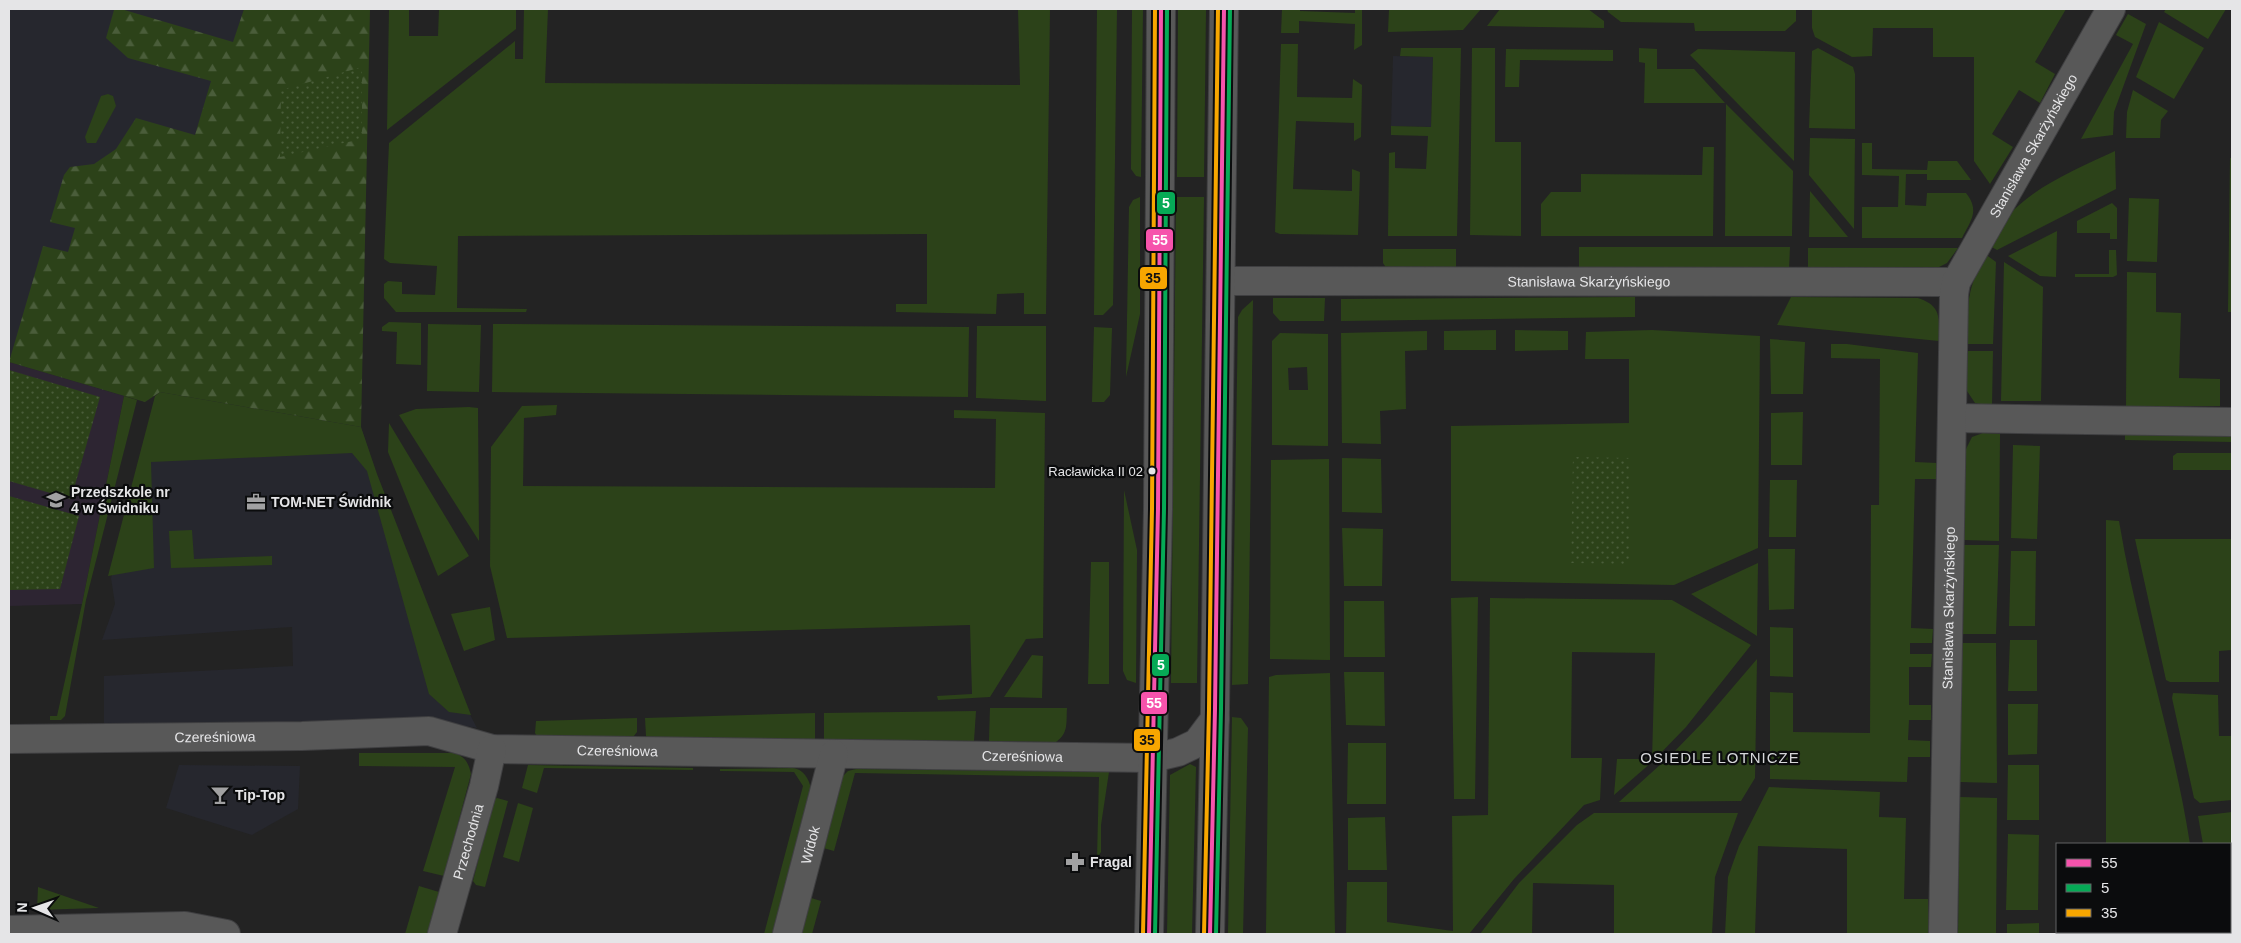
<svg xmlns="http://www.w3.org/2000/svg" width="2241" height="943" font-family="Arial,sans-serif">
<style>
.built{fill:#26272e}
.education{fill:#2d2532}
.green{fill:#2c4219;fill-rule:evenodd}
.forest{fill:url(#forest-firs)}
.park{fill:url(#park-dots)}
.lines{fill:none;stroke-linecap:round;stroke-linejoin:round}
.minor-casing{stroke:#3f3f41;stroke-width:30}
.minor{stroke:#585858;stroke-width:28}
.bus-1-casing{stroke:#0b0c0d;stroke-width:8}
.bus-2-casing{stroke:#0b0c0d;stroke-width:8}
.bus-3-casing{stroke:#0b0c0d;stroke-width:8}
.bus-1{stroke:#f653ac;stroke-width:4}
.bus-2{stroke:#06aa56;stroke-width:4}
.bus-3{stroke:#f7a600;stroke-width:4}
.bus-dot{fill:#e5e5e7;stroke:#0b0c0d;stroke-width:2}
.labels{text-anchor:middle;stroke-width:4.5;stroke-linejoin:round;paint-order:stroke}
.bus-label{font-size:13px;fill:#e5e5e7;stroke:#0b0c0d;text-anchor:end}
.street-label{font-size:14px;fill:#e5e5e7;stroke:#0b0c0d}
.poi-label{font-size:14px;font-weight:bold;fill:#e5e5e7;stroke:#0b0c0d;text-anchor:start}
.neighbourhood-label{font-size:15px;letter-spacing:1px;fill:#d5d6d9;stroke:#0b0c0d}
.line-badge{stroke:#0b0c0d;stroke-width:2}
.badge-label{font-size:14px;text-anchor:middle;font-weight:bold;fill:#fff}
.pale-badge-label{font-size:14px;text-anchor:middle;font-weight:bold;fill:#111}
</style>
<defs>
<pattern id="forest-firs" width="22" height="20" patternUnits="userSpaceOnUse" patternTransform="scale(1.25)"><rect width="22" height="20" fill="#2c4219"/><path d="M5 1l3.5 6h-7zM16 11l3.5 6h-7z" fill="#4a5d3a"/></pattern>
<pattern id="park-dots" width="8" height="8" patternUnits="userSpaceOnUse" patternTransform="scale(1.25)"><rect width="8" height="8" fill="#2c4219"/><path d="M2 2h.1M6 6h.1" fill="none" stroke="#4a5d3a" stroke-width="1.8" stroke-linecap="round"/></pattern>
</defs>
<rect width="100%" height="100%" fill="#232323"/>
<g class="built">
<polygon points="9,9 244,9 124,396 9,362"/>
<polygon points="1393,56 1433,57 1431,127 1391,126"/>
<polygon points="160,392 361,427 432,642 477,728 418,718 104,727 104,676 293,666 292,627 102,640 115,604 111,578 113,572"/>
<polygon points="179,765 300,766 298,809 252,835 166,808"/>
</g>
<polygon class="education" points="9,362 124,396 82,604 9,606"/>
<g class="green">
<polygon points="389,9 409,9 409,36 438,36 439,9 516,9 516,29 387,130"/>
<polygon points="524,9 548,9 545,83 1020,85 1018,9 1050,9 1046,314 1024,314 1024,293 997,294 996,314 896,312 896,304 927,304 927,234 458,236 457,308 527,309 526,312 396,312 384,298 384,284 388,281 402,282 402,294 435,295 437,266 390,263 384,259 389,143 515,41 515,59 523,59"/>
<polygon points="1097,9 1117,9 1113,305 1103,315 1094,315"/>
<polygon points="1132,9 1143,9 1141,177 1136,176 1131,169"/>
<polygon points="1178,9 1206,9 1204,177 1177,177"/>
<polygon points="1282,9 1300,9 1300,11 1355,13 1355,9 1362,9 1362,45 1354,50 1355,24 1299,21 1299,33 1281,33"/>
<polygon points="1389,9 1481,9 1463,30 1388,32"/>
<polygon points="1500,9 1588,9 1604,21 1604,28 1487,26"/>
<polygon points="1607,9 1796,9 1796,21 1785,31 1695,31 1694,23 1621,22 1608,12"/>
<polygon points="1812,9 2066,9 2035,62 2055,74 2040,103 2019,90 1992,134 2013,147 1990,184 1974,161 1974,57 1933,57 1933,28 1873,28 1872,56 1852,57 1815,37 1812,28"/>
<polygon points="2166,9 2226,9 2208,39 2164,12"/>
<polygon points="2128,14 2146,24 2114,112 2113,135 2081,139 2133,44 2116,35"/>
<polygon points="2159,22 2204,48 2174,99 2136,77"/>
<polygon points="1281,44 1298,44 1297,97 1352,98 1353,79 1362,85 1361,137 1354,141 1354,123 1296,121 1293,189 1352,191 1352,169 1360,172 1358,235 1280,234 1275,232"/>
<polygon points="1401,48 1461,48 1457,236 1388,236 1389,153 1395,152 1395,168 1426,169 1428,136 1391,135 1391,126 1431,127 1433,57 1400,56"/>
<polygon points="1472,48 1495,48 1495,142 1521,142 1521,236 1470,235"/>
<polygon points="1639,48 1657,49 1657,69 1694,69 1725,103 1644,103 1645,63 1639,62"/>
<polygon points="1818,48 1853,67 1855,74 1855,129 1809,128 1812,51"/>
<polygon points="1506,49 1613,50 1613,61 1520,60 1519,87 1505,87"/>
<polygon points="1698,49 1795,52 1794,161 1690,55"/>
<polygon points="2133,90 2168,111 2161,120 2160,138 2126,138 2127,112"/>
<polygon points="108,94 113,96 116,106 96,143 87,143 85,137 101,96"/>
<polygon points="1726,104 1793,171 1792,236 1725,236"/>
<polygon points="1810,138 1855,139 1854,229 1809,175"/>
<path d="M1862,143H1872V169L1927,170L1928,161H1957L1971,180H1927V174H1906L1905,205L1926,206L1927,193H1966C1980,211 1971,220 1962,238H1862V207H1898L1899,176L1862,175Z"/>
<polygon points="1703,147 1714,147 1713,236 1541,236 1541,204 1551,192 1581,192 1581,174 1702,175"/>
<path d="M2115,151L2116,189L1997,250L1990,246C1996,236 2001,224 2008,216C2036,185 2079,168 2115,151Z"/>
<polygon points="2230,158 2232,158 2232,312 2228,312"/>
<polygon points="1810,191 1848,237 1809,237"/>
<polygon points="1140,197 1140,314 1126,377 1129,207 1133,200"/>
<polygon points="1176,197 1204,197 1197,683 1171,683"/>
<polygon points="2129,198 2159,199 2157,262 2127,261"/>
<polygon points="2112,203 2117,208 2117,239 2110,239 2110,233 2077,233 2077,221"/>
<polygon points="2057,231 2056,277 2040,276 2008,256"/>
<polygon points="1579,247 1790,247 1789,270 1579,269"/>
<polygon points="1808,248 1958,248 1947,263 1939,267 1808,269"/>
<polygon points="1383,249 1456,249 1456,269 1387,269 1383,263"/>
<polygon points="2109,250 2116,250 2117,275 2113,277 2075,277 2075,274 2109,274"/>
<path d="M1985,254L1996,262L1993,344H1966C1967,305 1967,290 1985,254Z"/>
<polygon points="2004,262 2043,287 2041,401 2001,401"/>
<polygon points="2127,272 2156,273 2156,312 2181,313 2179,378 2220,379 2220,406 2126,406"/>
<polygon points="1635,297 1635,317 1341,321 1341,299"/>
<path d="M1791,297L1918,298C1942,306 1939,318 1939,341L1777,325Z"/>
<polygon points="1273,298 1325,298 1324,321 1280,321 1273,313"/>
<polygon points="1253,300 1248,684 1232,685 1238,317 1242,310"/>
<polygon points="389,322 421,323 421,365 396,364 397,332 382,331 382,327"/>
<polygon points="428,324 481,325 479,392 427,391"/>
<polygon points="493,324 969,327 968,397 492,392"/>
<polygon points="977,326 1046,326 1046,401 976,398"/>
<polygon points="1094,327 1112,328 1110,395 1104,402 1092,402"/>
<polygon points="1496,330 1496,350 1444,350 1444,331"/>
<polygon points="1515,330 1568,331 1568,350 1515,351"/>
<polygon points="1652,330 1760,336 1758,548 1674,585 1451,581 1451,426 1629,423 1629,359 1585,359 1586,332"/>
<polygon points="1427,331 1427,350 1405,351 1406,409 1380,411 1381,444 1342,443 1341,333"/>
<path d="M1280,333L1328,334V446L1272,445V341ZM1307,367L1308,390H1289L1288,368Z"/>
<polygon points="1770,339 1805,342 1803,394 1771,394"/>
<polygon points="1831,344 1847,344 1918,353 1915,462 1937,463 1937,479 1915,479 1911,628 1933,629 1932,643 1910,643 1910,654 1932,654 1931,667 1909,667 1909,705 1931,705 1931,720 1909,720 1908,740 1930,741 1930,757 1908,757 1907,782 1770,779 1770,692 1793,693 1793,732 1870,733 1871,505 1879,505 1880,359 1831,358"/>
<polygon points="1966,351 1993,351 1992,406 1975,403 1965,388"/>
<polygon points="160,392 361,427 377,474 471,715 449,712 429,694 367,471 352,453 151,462 154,568 108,576 155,396"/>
<polygon points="124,396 137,400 86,600 65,716 61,720 50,720 50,716 57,716 82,604"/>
<polygon points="557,405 556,415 524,418 523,486 995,488 996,419 954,418 954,410 1045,413 1043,638 1026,639 990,697 938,700 937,696 972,694 970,625 507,638 490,566 491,447 522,406"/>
<polygon points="469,407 478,408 479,541 399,415 416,409"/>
<polygon points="1803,412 1802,465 1771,465 1771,413"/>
<polygon points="389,423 469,556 438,576 388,452"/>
<polygon points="1983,433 2000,434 1999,541 1964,540 1965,451 1972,437"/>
<polygon points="2125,433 2232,433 2232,442 2125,440"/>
<polygon points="2013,445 2040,446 2037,539 2011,538"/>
<polygon points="2177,453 2232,453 2232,470 2173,470 2173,456"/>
<polygon points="1342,458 1381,459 1382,513 1342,512"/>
<polygon points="1329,459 1330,660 1270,659 1271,460"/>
<polygon points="1770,480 1797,480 1796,537 1769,537"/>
<polygon points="1124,490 1137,550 1136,683 1127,680 1123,671"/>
<path d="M2106,520L2119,521C2137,630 2173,735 2190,844H2106Z"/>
<polygon points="1342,528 1383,529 1382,586 1344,586"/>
<polygon points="192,530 194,559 272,556 272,565 171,568 169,531"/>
<polygon points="2135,539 2232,539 2232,650 2219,651 2219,682 2170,682 2166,680"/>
<polygon points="1964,545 1999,545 1996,634 1963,634"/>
<polygon points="1768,549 1795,549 1794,609 1769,610"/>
<polygon points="2011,551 2036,551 2035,626 2009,626"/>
<polygon points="1091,562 1109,562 1109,684 1088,684"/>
<polygon points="1758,563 1757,636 1691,594"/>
<polygon points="1478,597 1475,799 1454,799 1451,598"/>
<polygon points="1490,598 1672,600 1751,645 1686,727 1652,762 1614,795 1617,759 1652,759 1655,653 1572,652 1571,758 1602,758 1600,800 1584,805 1514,879 1469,934 1346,934 1347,882 1387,882 1387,922 1453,931 1452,816 1488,815"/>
<polygon points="1344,601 1384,601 1385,657 1344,657"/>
<polygon points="490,607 495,640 464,651 451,614"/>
<polygon points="1770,627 1793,628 1793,677 1770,676"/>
<polygon points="2010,640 2037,640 2037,691 2008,691"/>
<polygon points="1962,643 1996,643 1997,783 1960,782"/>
<polygon points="1032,655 1043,656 1042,698 1004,697"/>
<polygon points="1757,659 1755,778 1741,801 1619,802 1671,755 1704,721"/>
<polygon points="1344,672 1384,672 1385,726 1346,725"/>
<polygon points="1330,673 1335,934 1266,934 1269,677 1276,675"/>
<polygon points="2173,693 2218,695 2219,736 2232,736 2232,800 2200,803 2194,798 2172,698"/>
<polygon points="2008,704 2038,704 2037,754 2008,755"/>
<path d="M990,708H1067C1066,722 1069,733 1056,742L989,741Z"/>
<polygon points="976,711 974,741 824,739 824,713"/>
<polygon points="815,713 815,739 654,742 646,736 645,718"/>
<polygon points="1232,717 1241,718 1248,728 1243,934 1228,934"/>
<polygon points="637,718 637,732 629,742 540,740 535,733 536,721"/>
<polygon points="1348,743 1386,743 1386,804 1347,804"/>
<path d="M359,753H454C465,756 469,764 471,774L444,876L423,871L455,767L359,766Z"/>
<polygon points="1190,764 1196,767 1192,934 1167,934 1170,775"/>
<polygon points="528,765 693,768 693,770 544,768 537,793 522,788"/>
<polygon points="2008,765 2039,765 2039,820 2007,820"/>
<path d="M793,768C806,770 810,782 812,793L777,934H764L803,786L794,772L720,771V769Z"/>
<polygon points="856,769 1109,772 1101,825 1101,852 1097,858 1099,777 855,773 834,851 820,847 839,780 848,771"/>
<polygon points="1769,787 1880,792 1879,817 1906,818 1904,899 1928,899 1929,934 1847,934 1847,849 1758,846 1755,934 1725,934 1728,877 1739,846"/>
<polygon points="1960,797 1997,798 1996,934 1958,934"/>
<polygon points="497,798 508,801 485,887 476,885 473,881 494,799"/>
<polygon points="518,803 533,808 519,862 503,857"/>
<polygon points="2232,812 2232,901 2230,901 2230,844 2203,844 2198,816"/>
<polygon points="1594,813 1738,813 1715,877 1712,934 1614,934 1614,885 1533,883 1532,934 1480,934 1519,883 1577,825"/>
<polygon points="1385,817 1387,870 1348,870 1348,818"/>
<polygon points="2008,834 2039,835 2038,910 2006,910"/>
<polygon points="419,886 439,892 429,934 405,934"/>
<polygon points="38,887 99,908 37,910"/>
<polygon points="808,897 821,901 812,934 798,934"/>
<polygon points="2039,923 2039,934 2007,934 2007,924"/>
</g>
<polygon class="forest" points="121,9 233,42 244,9 370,9 361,427 160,392 145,402 9,362 43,246 68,252 75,228 50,222 64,175 70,167 94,164 116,149 136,118 195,135 211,81 128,58 106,38 114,10"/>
<g class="park">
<polygon points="362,67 362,139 280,157 281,90"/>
<polygon points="9,370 100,397 71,499 9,481"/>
<polygon points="1573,457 1631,458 1629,564 1571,563"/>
<polygon points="9,496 79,516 60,589 9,590"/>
</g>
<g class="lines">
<g class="minor-casing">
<g id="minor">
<path id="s1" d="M1221,281L1956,282"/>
<polyline points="1952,418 2232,422"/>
<path id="s2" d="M9,739L302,736L429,731L492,749L1153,758L1178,752L1197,743L1215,719"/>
<polyline points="9,930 185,926 226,934"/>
<path id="s3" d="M442,934L484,786L492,749"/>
<path id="s4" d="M787,934L834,754"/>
<polyline points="1149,934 1158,509 1161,9"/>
<polyline points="1210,934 1215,709 1224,9"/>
<path id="s5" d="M1943,934L1954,294L1956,282L1978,243L2111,9"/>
</g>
</g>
<use href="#minor" class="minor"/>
<g class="bus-1-casing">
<g id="bus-1">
<polyline points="1149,934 1158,509 1161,9"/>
<polyline points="1210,934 1215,709 1224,9"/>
</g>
</g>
<g class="bus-2-casing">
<g id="bus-2">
<polyline points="1155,934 1164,509 1167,9"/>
<polyline points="1216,934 1221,709 1230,9"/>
</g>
</g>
<g class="bus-3-casing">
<g id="bus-3">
<polyline points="1143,934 1152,509 1155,9"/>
<polyline points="1204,934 1209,709 1218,9"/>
</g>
</g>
<use href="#bus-1" class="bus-1"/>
<use href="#bus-2" class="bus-2"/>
<use href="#bus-3" class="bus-3"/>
</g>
<defs>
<g id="school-bare" transform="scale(1.5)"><path d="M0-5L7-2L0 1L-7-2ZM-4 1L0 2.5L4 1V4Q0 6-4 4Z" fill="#a1a1a2" stroke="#0b0c0d" stroke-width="2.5" paint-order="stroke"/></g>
<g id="office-bare" transform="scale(1.5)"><path d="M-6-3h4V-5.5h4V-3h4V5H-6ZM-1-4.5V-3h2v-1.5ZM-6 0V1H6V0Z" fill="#a1a1a2" stroke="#0b0c0d" stroke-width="2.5" paint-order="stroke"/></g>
<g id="bar-bare" transform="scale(1.5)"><path d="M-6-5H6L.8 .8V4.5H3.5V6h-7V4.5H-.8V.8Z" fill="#a1a1a2" stroke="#0b0c0d" stroke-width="2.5" paint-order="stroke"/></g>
<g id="pharmacy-bare" transform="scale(1.5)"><path d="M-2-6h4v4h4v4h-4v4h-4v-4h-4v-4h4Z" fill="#a1a1a2" stroke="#0b0c0d" stroke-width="2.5" paint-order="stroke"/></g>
</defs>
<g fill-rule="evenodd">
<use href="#school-bare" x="56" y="500"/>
<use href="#office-bare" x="256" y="502"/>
<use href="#bar-bare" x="220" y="795"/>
<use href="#pharmacy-bare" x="1075" y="862"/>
</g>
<circle class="bus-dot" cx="1152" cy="471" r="4.5"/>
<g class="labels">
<g class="bus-label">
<text x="1143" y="476">Racławicka II 02</text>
</g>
<g class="street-label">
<text dy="5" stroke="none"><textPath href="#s5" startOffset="809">Stanisława Skarżyńskiego</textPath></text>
<text dy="5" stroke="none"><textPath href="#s1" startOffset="368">Stanisława Skarżyńskiego</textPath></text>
<text dy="5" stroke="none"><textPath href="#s5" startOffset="326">Stanisława Skarżyńskiego</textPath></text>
<text dy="5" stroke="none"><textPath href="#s2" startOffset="206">Czereśniowa</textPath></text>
<text dy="5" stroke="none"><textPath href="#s2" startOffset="611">Czereśniowa</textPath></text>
<text dy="5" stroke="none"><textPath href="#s2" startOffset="1016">Czereśniowa</textPath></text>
<text dy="5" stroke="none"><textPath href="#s3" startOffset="96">Przechodnia</textPath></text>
<text dy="5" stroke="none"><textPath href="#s4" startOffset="92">Widok</textPath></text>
</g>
<g class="poi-label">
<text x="71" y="497">Przedszkole nr<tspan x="71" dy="16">4 w Świdniku</tspan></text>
<text x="271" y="507">TOM-NET Świdnik</text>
<text x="235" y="800">Tip-Top</text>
<text x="1090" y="867">Fragal</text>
</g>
<g class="neighbourhood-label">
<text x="1720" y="763">OSIEDLE LOTNICZE</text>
</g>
</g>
<g class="line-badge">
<rect x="1156" y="191" width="20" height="24" rx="5" fill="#06aa56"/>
<rect x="1145" y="228" width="29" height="24" rx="5" fill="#f653ac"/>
<rect x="1139" y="266" width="29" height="24" rx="5" fill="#f7a600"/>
<rect x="1151" y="653" width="19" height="24" rx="5" fill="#06aa56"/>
<rect x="1140" y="691" width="28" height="24" rx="5" fill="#f653ac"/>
<rect x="1133" y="728" width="28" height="24" rx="5" fill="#f7a600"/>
</g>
<g class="badge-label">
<text x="1166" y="208">5</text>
<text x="1160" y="245">55</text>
<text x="1161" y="670">5</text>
<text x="1154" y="708">55</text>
</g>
<g class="pale-badge-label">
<text x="1153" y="283">35</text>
<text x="1147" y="745">35</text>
</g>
<rect width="2241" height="943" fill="none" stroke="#e5e5e7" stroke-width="20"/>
<rect x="2056" y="843" width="175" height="90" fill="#0b0c0d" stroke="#626364"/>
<rect x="2066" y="859" width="25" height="8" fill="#f653ac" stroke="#626364"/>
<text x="2101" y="868" font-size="15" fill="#e5e5e7">55</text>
<rect x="2066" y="884" width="25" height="8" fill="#06aa56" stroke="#626364"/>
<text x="2101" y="893" font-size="15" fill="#e5e5e7">5</text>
<rect x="2066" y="909" width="25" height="8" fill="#f7a600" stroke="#626364"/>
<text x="2101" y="918" font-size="15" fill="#e5e5e7">35</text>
<g transform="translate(35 908) rotate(272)" stroke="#0b0c0d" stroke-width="4" paint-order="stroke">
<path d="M0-4L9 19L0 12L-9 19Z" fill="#e5e5e7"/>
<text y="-8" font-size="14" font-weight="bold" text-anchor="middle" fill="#e5e5e7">N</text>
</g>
</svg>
